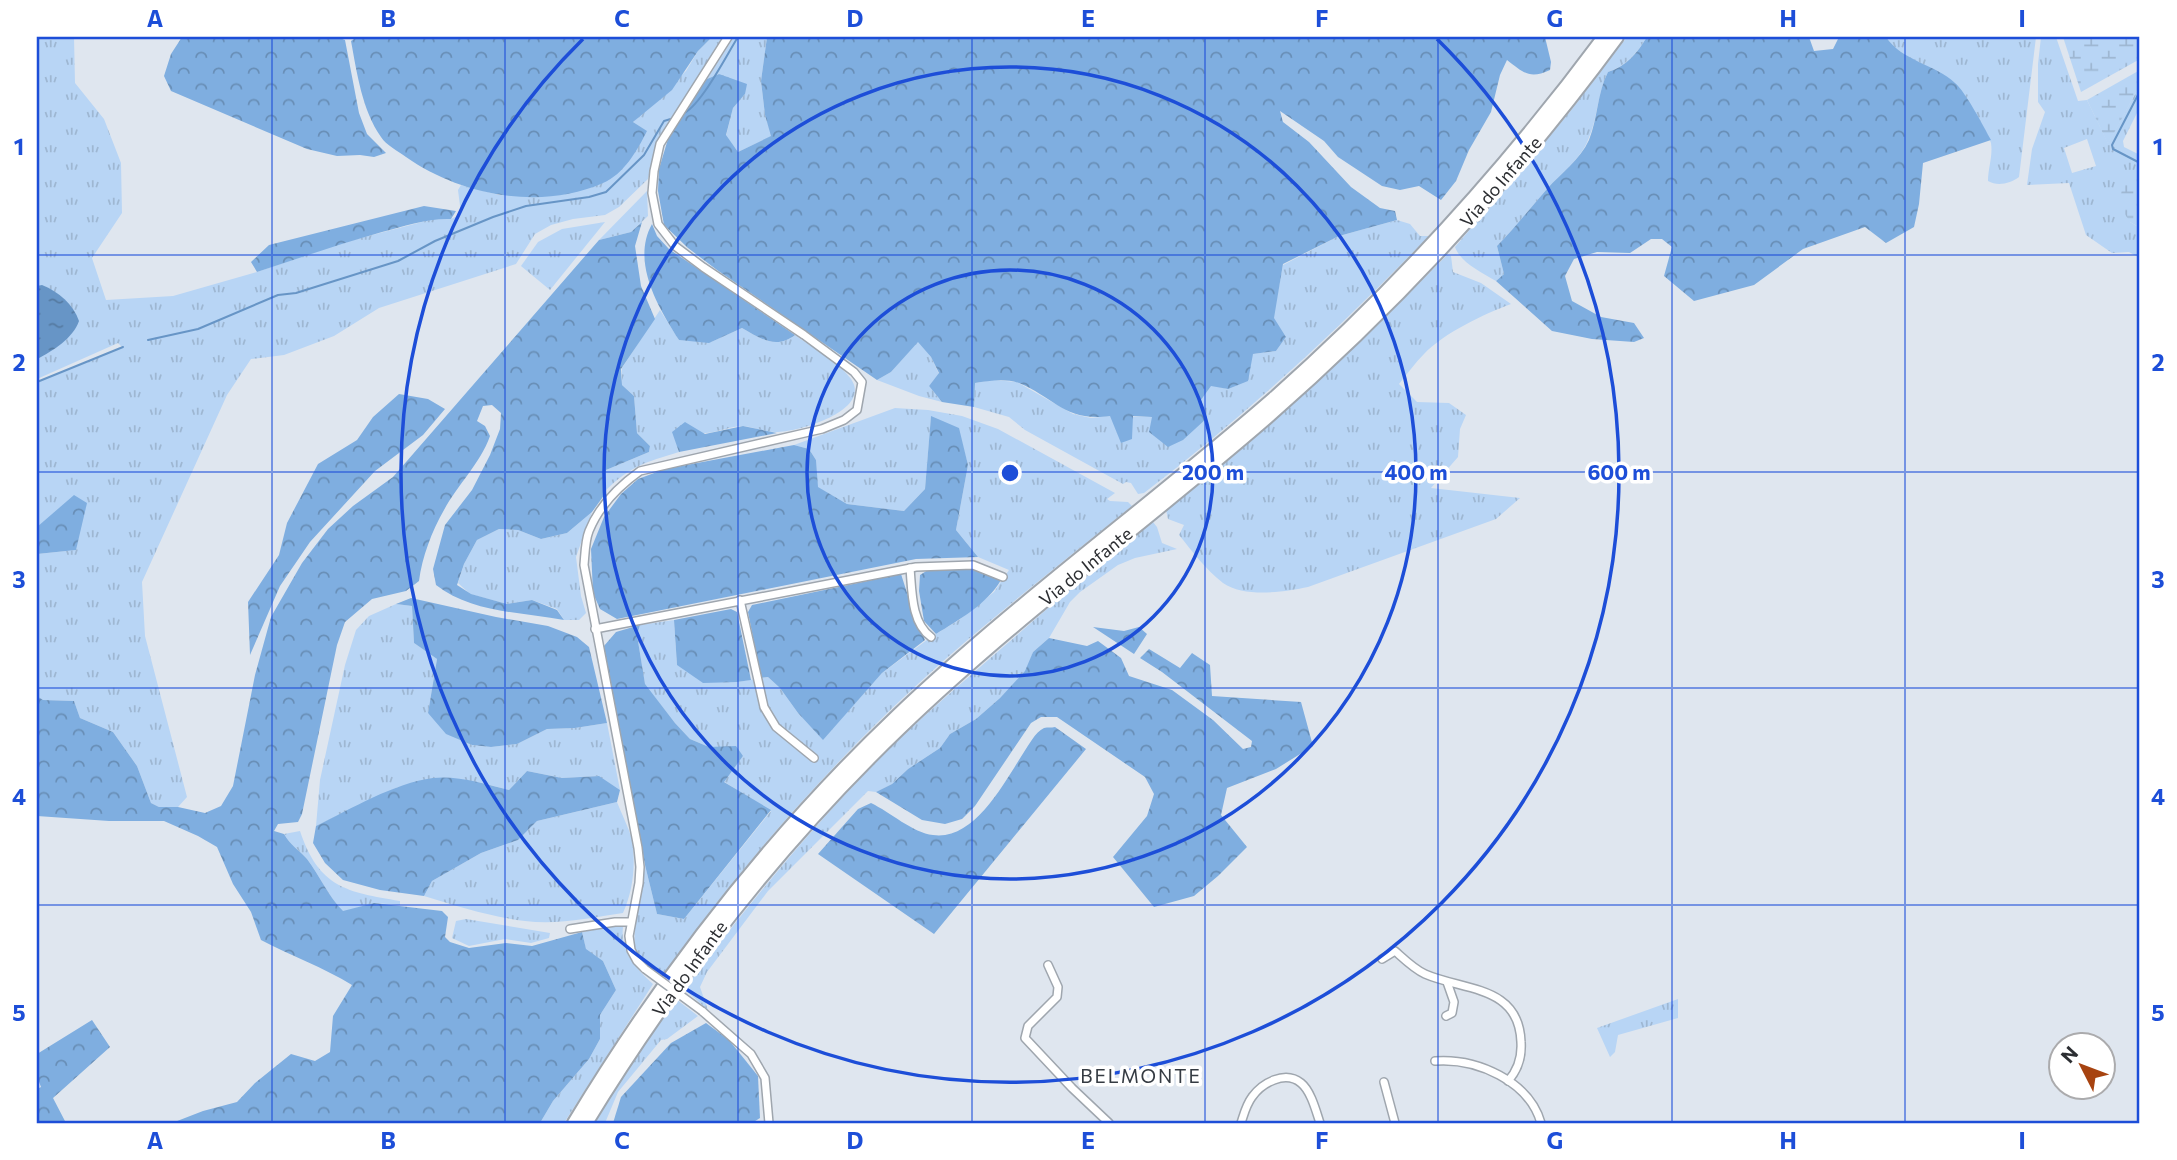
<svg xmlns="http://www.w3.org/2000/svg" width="2177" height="1160" font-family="Commissioner,sans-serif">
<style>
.grass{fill:url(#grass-tufts);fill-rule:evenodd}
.forest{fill:url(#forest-crowns)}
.wetland{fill:url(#wetland-marsh)}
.water{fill:url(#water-ripples)}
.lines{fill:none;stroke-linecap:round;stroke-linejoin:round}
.stream{stroke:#6795c6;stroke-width:2}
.street-casing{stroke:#9fa6ae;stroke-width:10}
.highway-casing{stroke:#9fa6ae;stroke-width:16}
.street{stroke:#fff;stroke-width:7}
.highway{stroke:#fff;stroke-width:12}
.street-bridge-casing{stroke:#9fa6ae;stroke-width:10;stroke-linecap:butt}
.street-bridge{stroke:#fff;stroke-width:7}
.grid{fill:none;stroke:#1d4ed8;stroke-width:2;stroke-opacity:0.55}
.ring{fill:none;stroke:#1d4ed8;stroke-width:3.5}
.labels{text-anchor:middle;stroke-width:7;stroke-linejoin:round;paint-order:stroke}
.street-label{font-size:18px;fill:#2c2e32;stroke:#fff}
.neighbourhood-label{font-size:19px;letter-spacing:2px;fill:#353b42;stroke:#fff}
.centre{fill:#1d4ed8;stroke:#fff;stroke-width:3.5}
.ring-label{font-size:21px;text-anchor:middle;font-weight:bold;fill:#1d4ed8;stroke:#fff;stroke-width:7;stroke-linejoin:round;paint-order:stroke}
.neatline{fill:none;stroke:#1d4ed8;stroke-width:2.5}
.grid-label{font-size:23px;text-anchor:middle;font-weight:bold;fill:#1d4ed8}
</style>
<defs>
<pattern id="grass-tufts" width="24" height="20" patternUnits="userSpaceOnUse" patternTransform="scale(1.75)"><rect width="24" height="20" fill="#b8d5f5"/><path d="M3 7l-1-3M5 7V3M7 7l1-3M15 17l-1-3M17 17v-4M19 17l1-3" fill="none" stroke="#9eb7d2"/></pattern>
<pattern id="forest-crowns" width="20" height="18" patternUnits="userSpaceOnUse" patternTransform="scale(1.75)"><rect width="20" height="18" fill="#7faee0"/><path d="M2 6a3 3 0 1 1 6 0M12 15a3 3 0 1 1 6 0" fill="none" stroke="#688eb6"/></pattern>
<pattern id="wetland-marsh" width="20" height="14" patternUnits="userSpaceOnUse" patternTransform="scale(1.75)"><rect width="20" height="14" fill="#b8d5f5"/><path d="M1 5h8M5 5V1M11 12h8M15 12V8" fill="none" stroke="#9eb7d2"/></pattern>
<pattern id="water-ripples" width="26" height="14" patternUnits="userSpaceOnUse" patternTransform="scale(1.75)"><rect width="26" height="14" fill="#6795c6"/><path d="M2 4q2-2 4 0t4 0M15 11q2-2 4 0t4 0" fill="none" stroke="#557aa1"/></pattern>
</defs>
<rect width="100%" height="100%" fill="#dfe6ef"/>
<g class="grass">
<polygon points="37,37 74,37 75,83 104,119 121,163 122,213 92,258 106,300 173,296 257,272 338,244 437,218 451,219 461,214 458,190 461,185 499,195 646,131 633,122 686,71 698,51 712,37 725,37 664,132 653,158 648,179 619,207 605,215 573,219 551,225 535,234 516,264 379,308 334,336 284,355 251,359 227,395 142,582 145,636 187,797 178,807 159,807 151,803 137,766 113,732 80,718 74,701 43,700 37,696 37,554 76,550 39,525 37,527 37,382 122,347 118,343 37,379"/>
<polygon points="734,37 767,37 761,81 765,115 772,136 738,152 726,136 733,108 745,94 719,74 707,79"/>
<path d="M1627,37H1647C1637,53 1626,66 1608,72C1597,94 1598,118 1588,140C1580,160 1561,173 1547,189C1530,208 1515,228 1497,246L1504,274L1496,281C1481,272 1461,263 1455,247L1569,113Z"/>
<path d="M1886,37H2036L2019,177C2011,183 1998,187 1988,181C1988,168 1993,156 1991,143C1989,130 1952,79 1940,73C1922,62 1898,56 1886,37Z"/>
<path d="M2041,37H2056L2078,101L2087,100L2108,143L2140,85V107L2123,141L2124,147L2140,155V171L2138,170L2130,222L2140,228V258L2129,252L2112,253L2086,235L2069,183L2027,185L2032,149L2045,112L2038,102V64ZM2087,139L2096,166L2072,173L2064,148Z"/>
<polygon points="647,191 648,216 631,232 599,240"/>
<path d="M1397,220L1410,224L1420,236H1429C1340,328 1246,415 1144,493L1138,494L1131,483L1126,482L1123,484L1025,430L1009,417L974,407L975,383L993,380L1017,382L1073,414L1091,418L1110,416L1152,417L1201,400L1211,385L1228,389L1253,354L1276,351L1286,337L1273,318L1283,265L1339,236Z"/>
<polygon points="605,222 550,290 521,266 538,242 562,229"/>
<path d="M1447,255L1451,256L1453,272L1481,283L1511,304C1484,314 1444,333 1424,354C1415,363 1407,374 1399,384L1417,402L1449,403L1466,415L1460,429L1458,457L1431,488L1520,498L1496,519L1308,587C1284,592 1245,598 1223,583C1206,570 1192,551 1179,535L1184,525L1168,519L1166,510C1267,433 1359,345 1447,255Z"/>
<path d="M660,310L679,340L711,342L742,328C760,338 775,350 795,335C810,346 841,364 851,379C873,411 796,433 775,432C765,432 754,427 743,426C731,426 719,432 706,433C696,434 684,432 674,431L679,452C644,463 632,465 605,491L606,470L649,452L650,446L637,433L634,396L622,385V368Z"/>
<polygon points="918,341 931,357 939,374 929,386 942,402 919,396 877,380 891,372"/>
<path d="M895,408L928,410L962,416L998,429L1115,493L1107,499L1110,501L1128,502L1132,506C1046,576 956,644 877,723C799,800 728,884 664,973C655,968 643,962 637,953C629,939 643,883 645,865L657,914L684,919L771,811L723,781L743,756L709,747L690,739L675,723L645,685L637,635L640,625L674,620L677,665L737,682L768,677L780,688L798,713L823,739L882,673L931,637L959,620L994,592L1009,570L978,557L956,530L968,465L958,428L931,417L925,489L904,511L847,504L817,487L816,460L809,449L794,445Z"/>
<polygon points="592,512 576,557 581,596 586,613 579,620 564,620 557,609 532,600 507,604 470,594 458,583 464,564 477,540 499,529 518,530 541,539 567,533"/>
<path d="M1153,522L1157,527L1162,543L1177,549L1135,558L1118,565L1080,592L1070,602L1049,638L1033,652L1026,671L1000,698L976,719L950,734L940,748L908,769L892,784L876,792L868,791L768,891L707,972L700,987L708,1010L684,989C746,907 811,828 883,755C921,717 962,683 1002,648C1052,605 1100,562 1153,522Z"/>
<polygon points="396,604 412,606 414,643 437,659 428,713 472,745 491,747 517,744 547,729 575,728 607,723 620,790 598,776 562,778 527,771 509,790 478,782 398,787 316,826 320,780 345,665 356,630 369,616"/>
<path d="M617,802C622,815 629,828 632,840C636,865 633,891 623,913C590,918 558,925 525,921C491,917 457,906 424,896L432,881L481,853L518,840L537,821Z"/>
<path d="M300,831C319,888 347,892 400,901V905L374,903L343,912C328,896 320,876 307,859C299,850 290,845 284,834Z"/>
<polygon points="466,919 550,933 549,938 531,943 505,939 469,946 452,938 456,921"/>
<path d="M615,926L623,927C620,952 636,968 653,984L564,1123H540L553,1101L589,1059L600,1039V1015L616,990L603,961L586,950L582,932Z"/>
<polygon points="676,999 698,1016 667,1039 661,1040 618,1092 605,1123 595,1123 625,1074"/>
<polygon points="1678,999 1678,1018 1618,1035 1615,1052 1610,1057 1597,1028"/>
</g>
<g class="forest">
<polygon points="182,37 337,37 345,40 359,113 367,134 386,153 374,157 360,155 337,156 307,149 171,91 164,76 171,54"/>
<path d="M357,37H712L698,51L672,90L633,122L647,131C637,151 624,174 603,183C540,211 460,195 406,157C398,151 386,145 381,137C362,110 357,73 351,41Z"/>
<path d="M767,37H1545L1551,62L1550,70C1529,80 1523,72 1507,60L1500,75L1491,112L1469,150L1456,181L1441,200L1419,186L1400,190L1382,186L1338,157L1324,141L1280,111L1283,122L1309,142L1351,187L1380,208L1395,211L1397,220L1339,236L1283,264L1274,318L1286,337L1276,351L1253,354L1248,381L1228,389L1211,386L1201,400L1207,418L1183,440L1168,447L1149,432L1152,417L1133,416L1132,439L1121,443L1110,416C1065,422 1055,398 1019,383C1005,378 988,381 975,383L974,407L942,402L929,386L939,373L931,357L918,342L891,372L877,380L717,270L688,248L664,225L658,191L659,169L668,139L684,110L707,79L719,74L747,84L745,94L733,108L726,135L738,152L771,136L765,115L761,81Z"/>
<path d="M1647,37H1809L1814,51L1833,49L1839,37H1886C1902,61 1935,64 1955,83C1965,91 1984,127 1991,140L1923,163L1919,204L1914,227L1886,243L1865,227L1803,249L1754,285L1694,301L1664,276L1672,247L1662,239H1651L1630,253L1597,252L1574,259L1565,276L1572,301L1601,317L1634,323L1644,338L1634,342L1592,339L1552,331L1496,281L1504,274L1497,246C1515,228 1530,208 1547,189C1561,173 1580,160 1589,140C1598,118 1597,93 1608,72C1627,66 1637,53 1647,37Z"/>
<path d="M424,206L456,211L451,219C428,218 404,226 382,232C340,244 299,258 257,272L251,262L269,245Z"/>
<path d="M642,222L635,246L641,286L655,319L621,369L622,385L634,396L637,433L650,446L649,452L606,470L605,494L592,512L567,533L541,539L518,530L499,529L477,540L464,564L457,585L471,594L507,604L532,600L557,610L564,620C521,612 472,613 436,585L433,569L445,525L472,490L490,455L500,429L501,413L492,405L483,406L477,421L485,426L490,436C480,464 458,484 444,510C432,531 422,557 419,581L406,591L372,599L345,622L337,645L302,814L298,822L278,824L274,831L284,834C290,845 299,850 307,859C320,876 328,896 343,911L374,903L442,911L448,917L445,937L450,942L469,948L506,943L532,946L582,932L586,949L603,961L616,990L600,1015V1039L589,1059L553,1101L540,1123H172L203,1111L237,1102L255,1083L291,1054L315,1061L330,1052L333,1016L352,985C323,967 291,956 261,940L251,912L233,884L217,847L198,836L164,821H109L37,816V696L43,700L74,701L80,718L113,732L137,766L151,803L159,807H178L205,813L221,806L233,786L255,675L271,617L302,563L328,529L353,506L393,477L599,240L631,232Z"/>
<path d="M652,224L657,236L669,249L795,335C775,350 760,338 742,328L709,343L679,340C658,307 631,262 652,224Z"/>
<polygon points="399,394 428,399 445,409 423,435 375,471 310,542 280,586 250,655 248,602 279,555 287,523 318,464 357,440 373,417"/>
<polygon points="931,416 959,428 968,465 956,530 978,557 916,559 617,619 600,609 593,593 591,549 604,517 621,494 638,479 665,469 794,445 809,449 816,460 818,487 847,504 904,511 925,489"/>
<polygon points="685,422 705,434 743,426 777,433 679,452 672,432"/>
<polygon points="74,495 87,503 76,550 37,554 37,527"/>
<path d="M928,570H975L1001,580C987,604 959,620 936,634L924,621L919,591L920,575Z"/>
<polygon points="901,574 916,621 925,640 882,673 823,740 798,713 780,688 768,677 761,678 748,612 752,605"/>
<polygon points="411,598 496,617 548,626 577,637 589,647 607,723 575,728 547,729 517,744 491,747 472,745 446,734 428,713 437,659 414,643 412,606 396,604"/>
<polygon points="731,609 737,612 751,680 737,682 703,683 677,665 674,620"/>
<polygon points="640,625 637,635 645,684 675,723 690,739 709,747 736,746 743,756 724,782 771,810 684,919 657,914 645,865 604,646 616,632"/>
<polygon points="1093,627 1124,631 1139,627 1147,634 1134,654"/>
<polygon points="1049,638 1087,646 1098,641 1121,658 1129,676 1172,690 1213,720 1243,749 1251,747 1252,741 1162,672 1140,658 1149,649 1180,668 1192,653 1210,665 1212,696 1301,702 1313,746 1276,769 1227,788 1221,815 1247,847 1218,876 1194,896 1154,907 1113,857 1147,816 1154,794 1145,777 1057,717 1041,717 1031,723 975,806 962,819 945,824 922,820 876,792 892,784 908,769 940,748 950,734 976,719 1000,698 1025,671 1033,652"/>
<path d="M1055,727L1086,749L934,934L818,854L858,809L871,803C890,812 913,833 933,835C975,841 1005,781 1024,752C1029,745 1035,732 1044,728C1048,727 1051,728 1055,727Z"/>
<path d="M527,771L562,778L599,776L620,790L617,802L537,821L518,840L481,853L432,881L424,896L380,890L343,880L325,863L313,843L316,826C351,809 394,783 433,778C456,775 486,784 509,790Z"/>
<polygon points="92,1020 110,1047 53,1098 66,1123 37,1123 37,1089 41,1087 37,1077 37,1054"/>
<polygon points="706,1023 729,1040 758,1076 760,1118 752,1123 613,1123 621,1097 671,1043"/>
</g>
<g class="wetland">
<polygon points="2063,37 2140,37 2140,59 2081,92"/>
<polygon points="2140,70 2140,85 2108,144 2087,100"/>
<polygon points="2138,170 2140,171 2140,228 2130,222 2119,205 2124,179"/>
</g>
<path class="water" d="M42,285C59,292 73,304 79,321C73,338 53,351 37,359V286Z"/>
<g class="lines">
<g class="stream">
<polyline points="2140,91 2112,145 2113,149 2140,163"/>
<path d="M682,114C700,108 727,54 738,37"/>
<polyline points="148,340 198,329 278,295 296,293 398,261 435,241 493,217 526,206 589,197 606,192 644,155 664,121 674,118"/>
<polyline points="37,382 123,347"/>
</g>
<g class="street-casing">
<g id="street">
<path d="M910,568C912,590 911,623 931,637"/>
<polyline points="740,600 764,707 776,727 814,758"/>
<polyline points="595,629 916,567 973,565 1003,577"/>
<polyline points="570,929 615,922 630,922"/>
<path d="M1382,959L1395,951C1404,959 1414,969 1425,974C1464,991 1519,985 1521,1042C1522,1057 1518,1070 1508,1081"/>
<polyline points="1048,965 1058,987 1057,997 1028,1026 1025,1038 1072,1088 1109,1123"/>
<path d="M645,969L637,961L631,950L629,936L639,883L640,867L638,848L584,565C585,555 585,541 589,531C599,506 619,486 640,471L822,429L844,420L857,410L862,382L854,372L804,335L703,267L675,246L658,224L652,193L654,171L660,144L728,37"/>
<polyline points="702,1011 751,1054 765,1078 769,1123"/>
<polyline points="1446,1016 1452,1013 1454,1002 1447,982"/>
<path d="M1435,1061C1477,1058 1529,1081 1541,1123"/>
<polyline points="1384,1082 1395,1123"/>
<path d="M1241,1123C1244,1114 1246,1105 1252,1097C1262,1083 1285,1070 1301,1083C1311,1091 1316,1111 1320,1123"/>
</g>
</g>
<g class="highway-casing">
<g id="highway">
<path d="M574,1123C664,974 771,836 897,716C1016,603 1149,507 1273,399C1396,290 1506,169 1604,37"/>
<path d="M586,1123C674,979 778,845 900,728C1015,617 1144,524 1264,420C1396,305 1514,177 1617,37"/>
</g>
</g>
<use href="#street" class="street"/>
<use href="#highway" class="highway"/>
<g class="street-bridge-casing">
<polyline id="street-bridge" points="645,969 702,1011"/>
</g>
<use href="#street-bridge" class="street-bridge"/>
</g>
<path class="grid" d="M272,37V1123M505,37V1123M738,37V1123M972,37V1123M1205,37V1123M1438,37V1123M1672,37V1123M1905,37V1123M37,255H2140M37,472H2140M37,688H2140M37,905H2140"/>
<g class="ring">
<circle cx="1010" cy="473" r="203"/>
<circle cx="1010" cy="473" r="406"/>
<path d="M1437 39A609 609 0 1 1 583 39"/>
</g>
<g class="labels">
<g class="street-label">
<text transform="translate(1501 182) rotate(-49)" y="6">Via do Infante</text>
<text transform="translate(1086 567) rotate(-39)" y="6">Via do Infante</text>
<text transform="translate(690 969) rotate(-54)" y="6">Via do Infante</text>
</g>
<g class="neighbourhood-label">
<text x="1141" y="1083">BELMONTE</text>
</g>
</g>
<circle cx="1010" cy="473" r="10" class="centre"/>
<g class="ring-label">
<text x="1213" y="480">200 m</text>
<text x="1416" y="480">400 m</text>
<text x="1619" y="480">600 m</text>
</g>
<rect width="2177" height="1160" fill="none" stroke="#ffffff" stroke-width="77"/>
<g transform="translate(2082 1066) rotate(312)"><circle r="33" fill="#ffffff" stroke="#ababad" stroke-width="2"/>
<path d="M0-5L12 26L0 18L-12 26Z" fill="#a74310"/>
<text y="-10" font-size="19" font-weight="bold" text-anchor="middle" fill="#2c2e32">N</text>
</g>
<rect x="38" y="38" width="2100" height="1084" class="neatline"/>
<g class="grid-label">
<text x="155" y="27">A</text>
<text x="388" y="27">B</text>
<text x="622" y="27">C</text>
<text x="855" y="27">D</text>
<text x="1088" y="27">E</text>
<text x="1322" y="27">F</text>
<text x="1555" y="27">G</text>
<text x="1788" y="27">H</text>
<text x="2022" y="27">I</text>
<text x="19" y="155">1</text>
<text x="2158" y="155">1</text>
<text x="19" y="371">2</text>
<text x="2158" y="371">2</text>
<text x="19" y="588">3</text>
<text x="2158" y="588">3</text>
<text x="19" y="805">4</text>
<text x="2158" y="805">4</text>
<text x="19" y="1021">5</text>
<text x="2158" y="1021">5</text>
<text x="155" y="1149">A</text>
<text x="388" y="1149">B</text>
<text x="622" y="1149">C</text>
<text x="855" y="1149">D</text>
<text x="1088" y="1149">E</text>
<text x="1322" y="1149">F</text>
<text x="1555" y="1149">G</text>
<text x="1788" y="1149">H</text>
<text x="2022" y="1149">I</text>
</g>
</svg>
